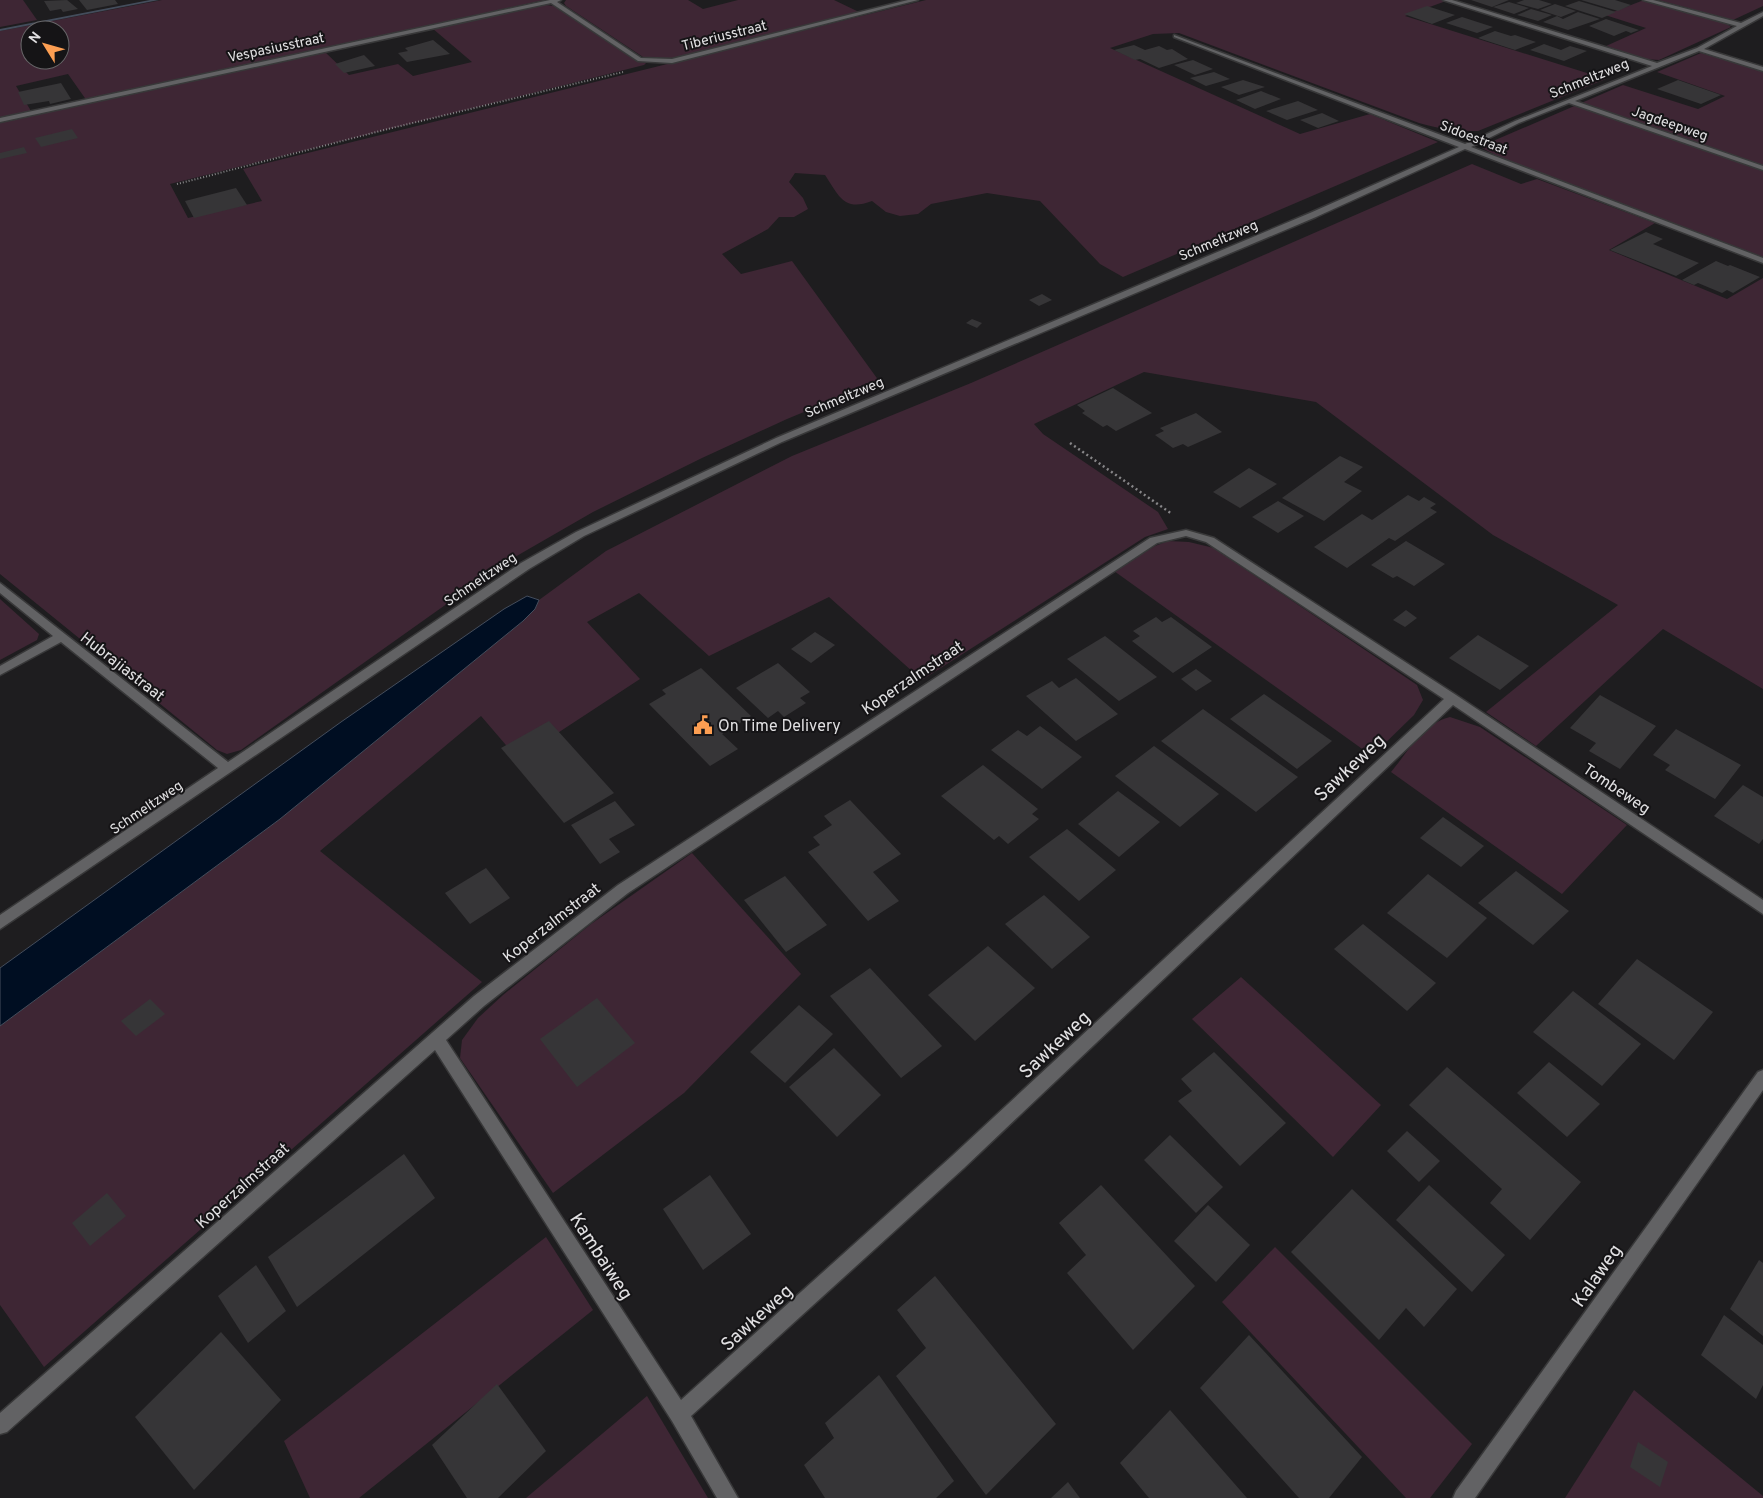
<svg xmlns="http://www.w3.org/2000/svg" width="1763" height="1498" font-family="Overpass,sans-serif">
<style>
.green{fill:#3e2634;fill-rule:evenodd}
.water{fill:#000e22;stroke:#444d5c}
.lines{fill:none;stroke-linecap:round;stroke-linejoin:round}
.stream{fill:#444d5c;fill-rule:evenodd}
.building{fill:#363537}
.minor-casing{stroke:#383839;stroke-width:3}
.path-far1{stroke:#878688;stroke-width:2;stroke-dasharray:1 2;stroke-linecap:butt}
.path{stroke:#878688;stroke-width:2.5;stroke-dasharray:2 3;stroke-linecap:butt}
.minor{fill:#626264;fill-rule:evenodd}
.labels{text-anchor:middle;stroke-width:4;stroke-linejoin:round;paint-order:stroke}
.far-street-label{font-size:14px;fill:#e1e0e2;stroke:#151416}
.street-label{font-size:16px;fill:#e1e0e2;stroke:#151416}
.poi-label{font-size:16px;fill:#e1e0e2;stroke:#151416;text-anchor:start}
.near-street-label{font-size:19px;fill:#e1e0e2;stroke:#151416}
</style>
<rect width="100%" height="100%" fill="#1e1d1f"/>
<g class="green">
<polygon points="0,0 23,0 37,20 0,27"/>
<path d="M162,0H544L87,101L68,74L16,86L31,111L0,119V31ZM30,30H60V60H30Z"/>
<polygon points="566,0 688,0 703,9 738,0 834,0 859,12 674,59 650,60 643,57 566,6 564,3"/>
<path d="M926,0H1444L1446,1L1405,16L1606,79L1478,131C1457,131 1439,129 1419,123L1179,33L1153,34L1110,48L1300,134L1370,114L1438,142L1123,277L1100,264L1040,201L987,193L931,204L918,214L900,216L886,212L872,201C844,212 839,196 825,175L795,173L789,182L803,198L808,209L794,217H779L768,229L722,254L741,274L792,261L879,381L787,419L702,458L593,512L503,564L241,750L227,754L217,750L0,574V123L325,52L349,75L398,64L413,76L472,62L432,28L541,4L559,7L637,60L647,62L644,65L170,184L188,218L262,201L243,169Z"/>
<polygon points="1644,0 1726,23 1731,27 1659,60 1646,59 1606,46 1646,28 1605,15"/>
<polygon points="1658,0 1763,0 1763,6 1733,20"/>
<polygon points="1701,53 1763,71 1763,257 1497,156 1482,148 1486,144 1623,85 1698,109 1725,96 1657,72"/>
<polygon points="1472,164 1521,184 1537,179 1655,223 1609,250 1727,299 1763,278 1763,689 1663,629 1536,746 1486,712 1618,605 1493,535 1316,402 1144,372 1034,424 1043,434 1158,512 1168,529 1145,537 922,680 829,597 709,656 639,593 587,622 640,679 518,759 481,716 320,851 482,982 44,1367 0,1305 0,1026 280,819 523,621 535,609 539,600 606,551 792,456 971,383"/>
<polygon points="1168,541 1189,542 1214,548 1417,685 1423,700 1414,715 1372,756 1114,571 1155,546"/>
<polygon points="0,599 39,634 37,640 0,660"/>
<path d="M1450,717L1480,727L1627,825L1562,894L1391,772C1408,752 1423,723 1450,717Z"/>
<polygon points="692,853 801,974 684,1093 553,1193 460,1058 462,1040 478,1018 503,995 591,924"/>
<polygon points="1241,977 1381,1105 1333,1157 1192,1019"/>
<polygon points="546,1237 593,1310 359,1498 310,1498 284,1441"/>
<polygon points="1275,1247 1472,1444 1430,1498 1406,1498 1222,1302"/>
<polygon points="1634,1390 1763,1496 1763,1498 1565,1498"/>
<polygon points="647,1396 708,1498 526,1498"/>
</g>
<polygon class="water" points="527,596 539,600 535,609 523,621 280,819 0,1026 0,968 341,722 504,609"/>
<g class="lines">
<polygon class="stream" points="150,0 159,0 0,31 0,29"/>
</g>
<g class="building">
<polygon points="67,0 78,9 63,12 61,9 50,11 44,1"/>
<polygon points="79,0 115,0 118,4 87,10"/>
<polygon points="1471,0 1509,0 1492,7"/>
<polygon points="1524,0 1539,0 1552,4 1538,9 1516,3"/>
<polygon points="1581,0 1615,0 1631,5 1618,11"/>
<polygon points="1579,1 1616,12 1602,18 1565,6"/>
<polygon points="1509,2 1529,8 1514,14 1493,7"/>
<polygon points="1555,4 1576,11 1561,17 1540,10"/>
<polygon points="1427,6 1455,15 1432,24 1404,14"/>
<polygon points="1531,9 1552,15 1538,21 1517,15"/>
<polygon points="1578,12 1600,19 1568,30 1543,22 1557,16 1563,19"/>
<polygon points="1462,17 1493,27 1477,33 1446,23"/>
<polygon points="1606,19 1639,30 1631,33 1626,31 1614,36 1589,26"/>
<polygon points="1495,31 1511,36 1515,35 1536,42 1515,50 1478,38"/>
<polygon points="433,40 450,54 407,62 398,53 408,51 405,48"/>
<polygon points="1544,44 1561,50 1570,46 1587,51 1564,61 1530,50"/>
<polygon points="1134,45 1145,50 1159,46 1167,50 1172,49 1188,59 1159,68 1140,59 1135,60 1114,50"/>
<polygon points="364,55 375,66 344,73 335,64"/>
<polygon points="1193,60 1213,69 1195,75 1174,65"/>
<polygon points="1214,72 1230,79 1206,86 1190,78"/>
<polygon points="1243,80 1265,87 1239,95 1221,87"/>
<polygon points="1678,80 1721,95 1701,104 1657,89"/>
<polygon points="61,83 71,99 50,104 49,101 24,105 18,92"/>
<polygon points="1261,91 1281,99 1255,109 1236,100"/>
<polygon points="1298,101 1318,110 1287,120 1266,111"/>
<polygon points="1322,113 1339,121 1318,128 1300,120"/>
<polygon points="72,129 78,138 41,147 35,138"/>
<polygon points="24,147 27,153 0,159 0,153"/>
<polygon points="236,188 247,205 194,218 185,201"/>
<polygon points="1646,232 1663,239 1653,244 1699,263 1676,276 1610,250"/>
<polygon points="1716,261 1728,266 1730,265 1760,277 1733,293 1727,290 1722,293 1698,283 1694,285 1682,280"/>
<polygon points="1042,294 1052,300 1039,306 1029,300"/>
<polygon points="972,319 982,323 977,328 966,323"/>
<polygon points="1113,388 1152,413 1116,431 1107,425 1103,427 1082,413 1085,411 1077,405"/>
<polygon points="1196,413 1222,432 1188,447 1183,444 1173,448 1155,435 1164,431 1160,428"/>
<polygon points="1340,456 1363,467 1344,482 1362,491 1324,521 1282,498"/>
<polygon points="1249,468 1277,484 1240,508 1213,492"/>
<polygon points="1408,495 1419,501 1424,497 1436,504 1430,508 1437,512 1395,541 1389,538 1347,568 1314,547 1362,514 1372,520"/>
<polygon points="1278,501 1304,516 1278,533 1252,517"/>
<polygon points="1406,541 1445,564 1414,586 1397,576 1393,578 1371,565"/>
<polygon points="1406,610 1417,618 1405,627 1393,620"/>
<polygon points="1156,617 1162,622 1171,617 1212,647 1173,673 1132,641 1140,636 1133,631"/>
<polygon points="815,632 835,645 811,663 791,649"/>
<polygon points="1478,635 1529,666 1500,690 1449,658"/>
<polygon points="1105,636 1157,677 1119,701 1067,659"/>
<polygon points="778,663 810,692 800,698 806,703 784,717 778,711 768,718 736,688"/>
<polygon points="701,668 751,716 722,734 738,749 710,766 649,704 666,694 662,690"/>
<polygon points="1196,669 1212,681 1196,691 1181,679"/>
<polygon points="1076,678 1118,714 1076,741 1026,696 1052,681 1059,688"/>
<polygon points="1264,694 1332,741 1297,769 1230,719"/>
<polygon points="1600,695 1656,726 1620,769 1589,751 1596,743 1570,728"/>
<polygon points="1203,709 1298,777 1256,812 1161,741"/>
<polygon points="549,721 614,793 564,823 501,748"/>
<polygon points="1040,726 1082,757 1042,789 991,750 1018,730 1027,736"/>
<polygon points="1676,729 1741,765 1715,799 1665,770 1670,765 1653,755"/>
<polygon points="1154,746 1219,794 1180,827 1115,776"/>
<polygon points="983,765 1038,809 1032,814 1039,819 1008,844 999,836 994,840 941,796"/>
<polygon points="1743,785 1763,797 1763,839 1759,844 1714,816"/>
<polygon points="1118,791 1160,822 1119,857 1078,824"/>
<polygon points="850,800 901,854 873,872 899,901 868,921 808,852 820,845 813,837 832,825 824,816"/>
<polygon points="615,801 635,825 609,839 620,852 600,864 571,825"/>
<polygon points="1443,817 1484,846 1461,867 1420,838"/>
<polygon points="1067,829 1116,870 1079,901 1029,857"/>
<polygon points="486,868 510,898 470,924 445,893"/>
<polygon points="1516,871 1569,911 1533,945 1478,903"/>
<polygon points="1428,874 1487,918 1447,958 1387,913"/>
<polygon points="785,876 827,925 786,952 744,900"/>
<polygon points="1044,895 1090,937 1052,969 1005,924"/>
<polygon points="1363,924 1436,983 1407,1011 1334,949"/>
<polygon points="988,946 1035,988 975,1041 928,995"/>
<polygon points="1637,959 1713,1012 1674,1060 1598,1004"/>
<polygon points="870,968 942,1046 901,1078 830,996"/>
<polygon points="1573,991 1641,1044 1602,1086 1533,1032"/>
<polygon points="597,998 635,1043 577,1087 540,1039"/>
<polygon points="150,999 165,1014 136,1036 121,1021"/>
<polygon points="799,1005 833,1034 785,1083 750,1052"/>
<polygon points="834,1048 881,1095 837,1137 789,1087"/>
<polygon points="1214,1052 1286,1123 1240,1166 1178,1101 1192,1091 1181,1079"/>
<polygon points="1549,1062 1600,1104 1567,1137 1517,1093"/>
<polygon points="1447,1067 1581,1182 1530,1240 1490,1203 1502,1189 1409,1105"/>
<polygon points="1407,1131 1440,1161 1419,1182 1387,1151"/>
<polygon points="1170,1135 1223,1187 1196,1213 1144,1160"/>
<polygon points="404,1154 435,1198 297,1307 268,1257"/>
<polygon points="710,1175 751,1234 703,1270 663,1209"/>
<polygon points="1101,1185 1195,1286 1133,1350 1067,1273 1086,1255 1059,1223"/>
<polygon points="1429,1185 1505,1255 1472,1292 1396,1220"/>
<polygon points="1352,1189 1457,1289 1424,1327 1406,1308 1379,1340 1291,1252"/>
<polygon points="107,1193 126,1216 90,1246 72,1223"/>
<polygon points="1208,1205 1250,1245 1216,1282 1174,1241"/>
<polygon points="1759,1260 1763,1263 1763,1336 1730,1309"/>
<polygon points="256,1265 286,1311 248,1343 218,1296"/>
<polygon points="935,1276 1056,1424 986,1495 896,1376 926,1348 897,1310"/>
<polygon points="1724,1315 1763,1345 1763,1385 1756,1399 1701,1355"/>
<polygon points="221,1332 281,1400 194,1490 135,1417"/>
<polygon points="1249,1335 1362,1457 1329,1498 1299,1498 1200,1388"/>
<polygon points="879,1375 954,1481 936,1498 825,1498 804,1465 834,1438 825,1423"/>
<polygon points="497,1384 546,1451 498,1498 467,1498 432,1445"/>
<polygon points="1170,1410 1247,1498 1149,1498 1120,1463"/>
<polygon points="1638,1442 1668,1462 1660,1487 1630,1467"/>
<polygon points="1068,1482 1080,1498 1051,1498"/>
</g>
<g class="lines">
<g class="minor-casing">
<g id="minor">
<polygon points="550,0 561,0 557,2 641,58 672,59 908,0 918,0 672,63 638,61 551,3 0,122 0,118"/>
<polygon points="1443,0 1452,0 1657,63 1697,48 1737,26 1643,0 1653,0 1741,23 1763,12 1763,16 1704,49 1763,67 1763,71 1699,51 1575,101 1763,166 1763,170 1569,103 1519,123 1471,147 1763,258 1763,263 1465,149 1316,217 782,442 584,536 529,569 0,929 0,915 218,768 61,642 0,675 0,666 53,636 0,593 0,583 228,762 521,563 576,532 776,438 1310,213 1459,147 1174,37 1174,35 1465,144 1515,121 1652,66"/>
<path d="M1186,530L1214,538L1456,695L1763,900V914L1453,705L964,1168L691,1416L738,1498H717L672,1421L435,1050L7,1432L0,1434V1413L474,996L618,885L1150,538ZM1186,536L1206,542L1444,699L952,1156L681,1400L446,1040L484,1006L628,893L1157,543Z"/>
<polygon points="1763,1070 1763,1090 1475,1498 1453,1498 1456,1491 1758,1072"/>
</g>
</g>
<polyline class="path-far1" points="177,184 392,128 623,72"/>
<polyline class="path" points="1070,443 1172,514"/>
<use href="#minor" class="minor"/>
</g>
<defs>
<g id="civic-bare" transform="scale(1.5)"><path d="M-.6-6.5H3V-4.5H.6V-3L4-1V1h2V6H-6V1h2V-1L-.6-3ZM-1.2 2.5V6h2.4V2.5Z" fill="#fc9e52" stroke="#151416" stroke-width="2.5" paint-order="stroke"/></g>
</defs>
<g fill-rule="evenodd">
<use href="#civic-bare" x="703" y="725"/>
</g>
<g class="labels">
<g class="far-street-label">
<text transform="translate(724 35) rotate(-14)" y="5">Tiberiusstraat</text>
<text transform="translate(276 47) rotate(-12)" y="5">Vespasiusstraat</text>
<text transform="translate(1589 78) rotate(-22)" y="5">Schmeltzweg</text>
<text transform="translate(1670 123) rotate(19)" y="5">Jagdeepweg</text>
<text transform="translate(1474 137) rotate(21)" y="5">Sidoestraat</text>
<text transform="translate(1218 240) rotate(-23)" y="5">Schmeltzweg</text>
<text transform="translate(844 397) rotate(-23)" y="5">Schmeltzweg</text>
<text transform="translate(480 579) rotate(-34)" y="5">Schmeltzweg</text>
<text transform="translate(146 807) rotate(-34)" y="5">Schmeltzweg</text>
</g>
<g class="street-label">
<text transform="translate(123 666) rotate(38)" y="6">Hubrajiastraat</text>
<text transform="translate(912 677) rotate(-34)" y="6">Koperzalmstraat</text>
<text transform="translate(1617 788) rotate(34)" y="6">Tombeweg</text>
<text transform="translate(551 922) rotate(-38)" y="6">Koperzalmstraat</text>
<text transform="translate(242 1185) rotate(-42)" y="6">Koperzalmstraat</text>
</g>
<g class="poi-label">
<text x="718" y="731">On Time Delivery</text>
</g>
<g class="near-street-label">
<text transform="translate(1349 767) rotate(-43)" y="7">Sawkeweg</text>
<text transform="translate(1054 1044) rotate(-43)" y="7">Sawkeweg</text>
<text transform="translate(602 1256) rotate(57)" y="7">Kambaiweg</text>
<text transform="translate(1596 1275) rotate(-55)" y="7">Kalaweg</text>
<text transform="translate(756 1317) rotate(-42)" y="7">Sawkeweg</text>
</g>
</g>
<g transform="translate(45 45) rotate(307)"><circle r="24" fill="#151416" stroke="#676668"/>
<path d="M0-4L9 19L0 12L-9 19Z" fill="#fc9e52"/>
<text y="-8" font-size="14" font-weight="bold" text-anchor="middle" fill="#e1e0e2">N</text>
</g>
</svg>
